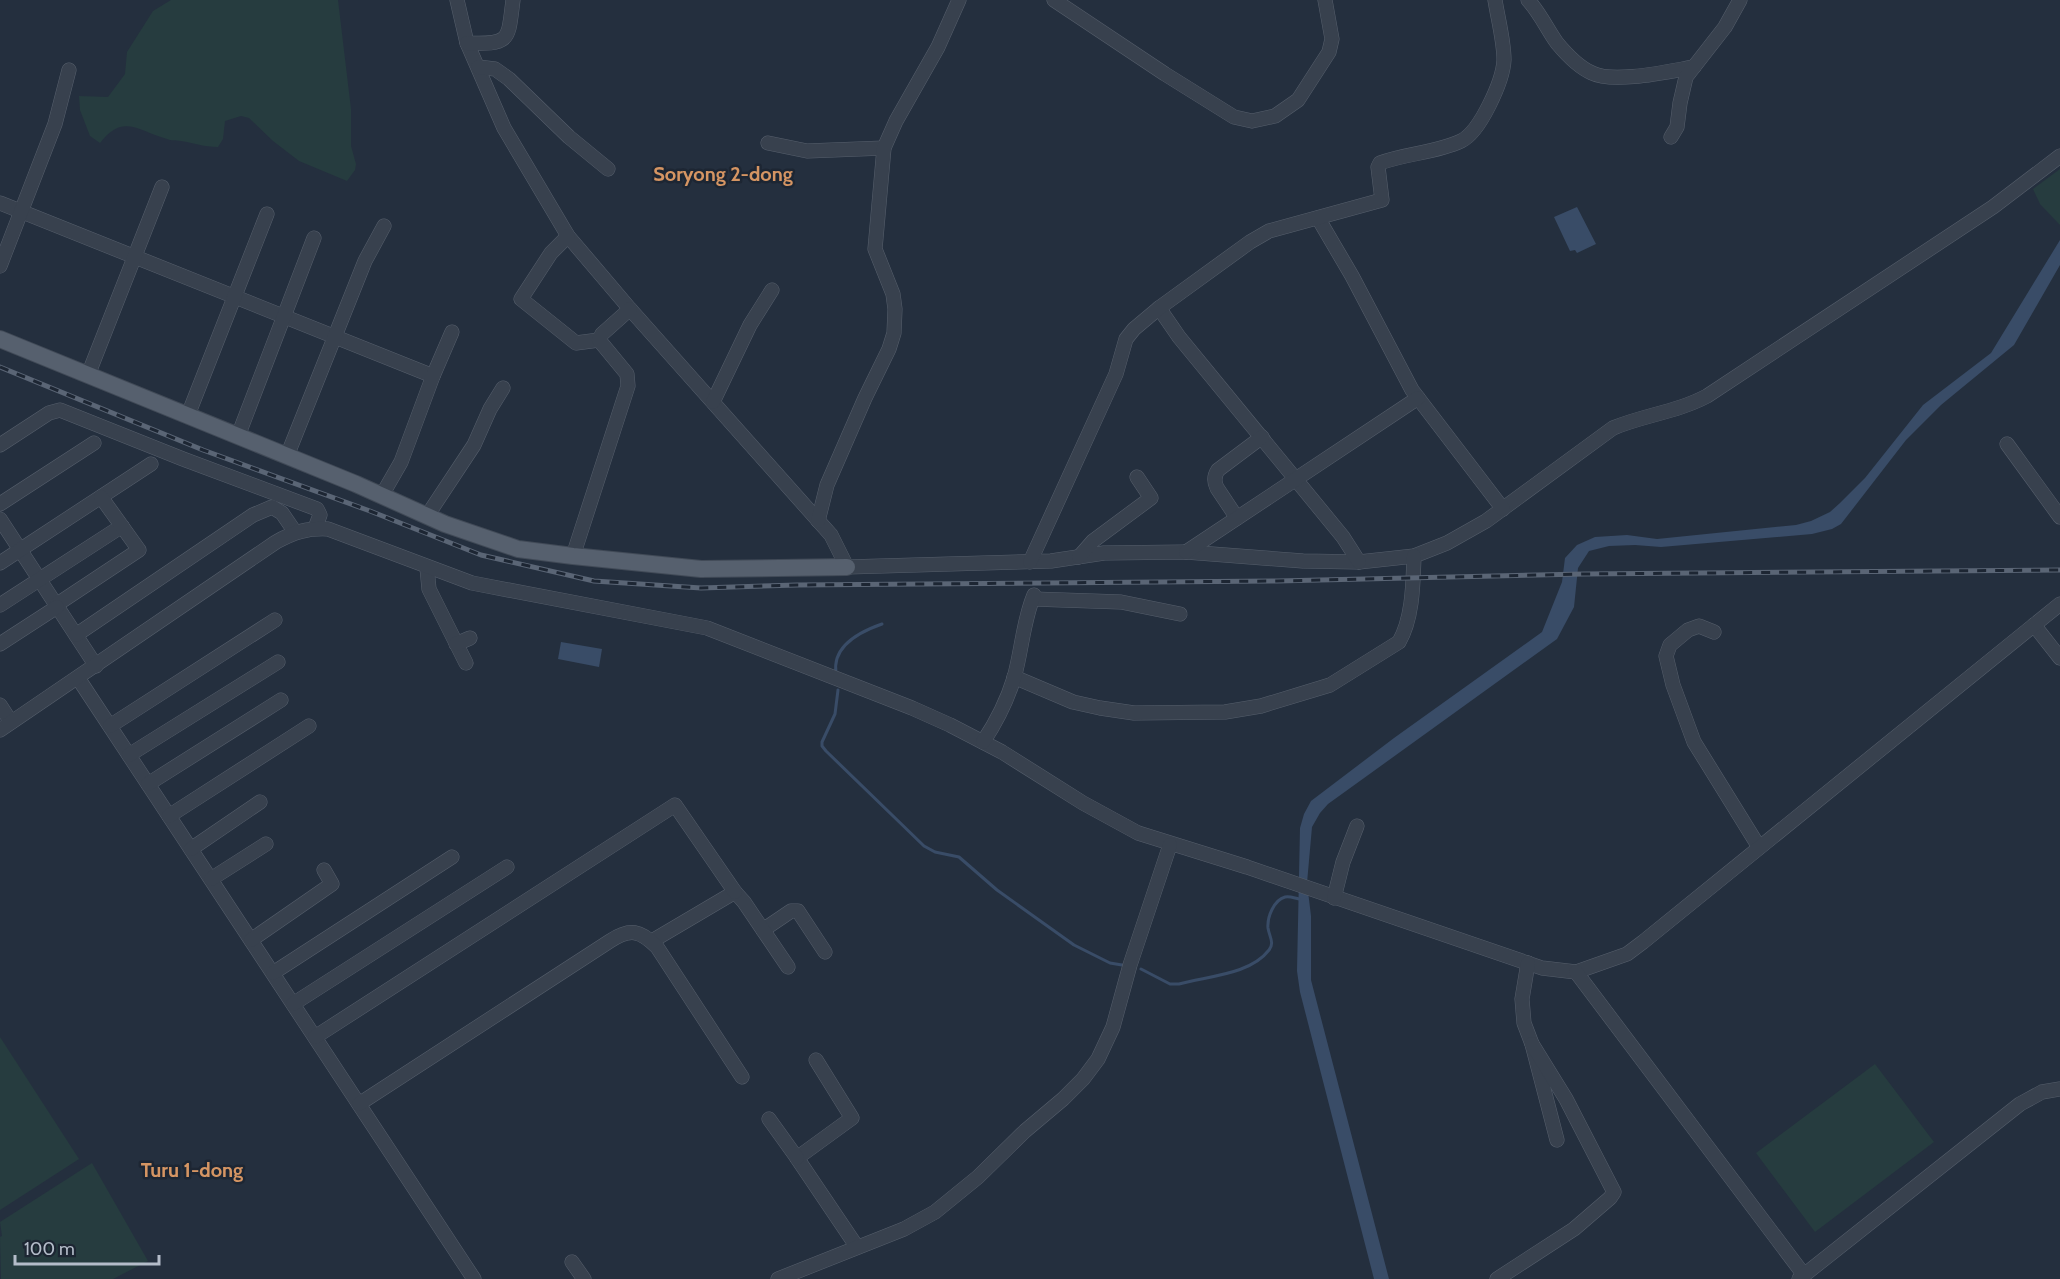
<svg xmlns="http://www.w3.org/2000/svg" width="2060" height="1279" font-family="Cabin,sans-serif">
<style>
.green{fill:#263c3f}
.water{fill:#394c67}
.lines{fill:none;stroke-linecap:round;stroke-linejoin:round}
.stream{stroke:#394c67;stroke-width:3}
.minor-casing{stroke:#565f6c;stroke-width:15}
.major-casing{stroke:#414a57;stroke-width:18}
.minor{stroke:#38414e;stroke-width:14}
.major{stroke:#56606e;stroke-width:16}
.rail-casing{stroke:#5a6575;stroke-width:5}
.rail{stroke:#1d2633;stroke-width:3;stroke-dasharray:9;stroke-linecap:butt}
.labels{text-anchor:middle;stroke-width:5;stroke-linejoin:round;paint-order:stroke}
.quarter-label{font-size:20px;font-weight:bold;fill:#d59563;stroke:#1d2633}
</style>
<rect width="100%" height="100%" fill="#242f3e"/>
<g class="green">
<path d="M171,0H338L351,109V146L356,164L355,170L347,181L299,161L273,141L249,118L241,116L225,121L223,139L218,147C204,147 194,143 181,141C176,140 171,141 167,139C138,131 123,113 100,143L90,136L80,110L79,96L108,97L125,74L127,52L153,11Z"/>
<polygon points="2060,169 2060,225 2040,204 2033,189"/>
<polygon points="0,1037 79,1159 0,1210"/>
<polygon points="1875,1064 1934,1142 1815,1232 1756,1153"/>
<polygon points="92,1163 148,1261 113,1279 1,1279 0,1237 2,1236 0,1222"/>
</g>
<g class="water">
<polygon points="1577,207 1596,244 1577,253 1575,250 1570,251 1554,217"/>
<polygon points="2060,240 2060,265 2014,345 1941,405 1906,440 1841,524 1832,529 1812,534 1661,547 1635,545 1609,546 1589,551 1578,568 1574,607 1557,639 1328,804 1320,813 1312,827 1307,883 1311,916 1311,980 1389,1279 1374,1279 1300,992 1297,971 1300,828 1304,814 1311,801 1394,738 1542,632 1562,582 1565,558 1577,545 1595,537 1627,535 1657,539 1796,525 1811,521 1830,512 1840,503 1865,478 1923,405 1991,353"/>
<polygon points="561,642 602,649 599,667 558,659"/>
</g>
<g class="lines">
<g class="stream">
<path d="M836,673C832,646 859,632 882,624"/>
<polyline points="838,690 835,714 822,742 822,746 826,751 924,846 935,852 959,857 997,890 1074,945 1110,963 1122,965"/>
<path d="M1141,969L1170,984H1179C1207,976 1250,975 1269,950C1275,943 1269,936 1268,928C1267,917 1274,900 1285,897C1290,896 1294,898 1299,899"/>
</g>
<g class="minor-casing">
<g id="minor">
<path d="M457,0L467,43L504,128L568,236L630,309L831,535L847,567L1051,561L1104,553L1186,552L1303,561L1359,562L1414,556L1447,543L1486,521L1613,428C1644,415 1677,412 1707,396L1993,207L2060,156"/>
<polyline points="1054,0 1165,74 1234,117 1252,121 1275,116 1298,100 1329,52 1332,39 1325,0"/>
<path d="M1528,0C1540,13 1547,29 1557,43C1567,55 1578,67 1592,73C1614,84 1670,71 1694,67"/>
<path d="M467,43C511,45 508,40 513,0"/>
<polyline points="478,67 495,69 509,79 569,137 608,169"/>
<polyline points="1671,137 1677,127 1680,103 1686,77 1725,27 1740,0"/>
<polyline points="768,143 807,151 884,148"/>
<polyline points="0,203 433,376"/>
<polyline points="1318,218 1352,276 1412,390 1503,509"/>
<polyline points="568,236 551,253 521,299 576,343 599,340"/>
<polyline points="0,266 55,124 69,70"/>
<polyline points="1159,308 1179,337 1343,537 1359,562"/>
<polyline points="88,375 162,187"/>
<polyline points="713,402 750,325 772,290"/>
<polyline points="188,415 267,214"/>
<polyline points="238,436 314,238"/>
<polyline points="2007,444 2060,517"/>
<polyline points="0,445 49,413 60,410 183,459 317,509 320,515 315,528"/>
<polyline points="287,456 365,261 384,226"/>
<polyline points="382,495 401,462 433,376 452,332"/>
<polyline points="0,504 94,443"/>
<polyline points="427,516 474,445 490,409 503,388"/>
<path d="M1237,518L1217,488C1214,482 1214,476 1218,470L1262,437"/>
<polyline points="0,519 96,666"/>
<polyline points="818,521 827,485 865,398 889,349 894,333 895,309 893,294 875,249 884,148 896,121 938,47 959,0"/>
<polyline points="1186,552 1418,398"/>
<polyline points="573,556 628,386 627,374 599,340 602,334 630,309"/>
<polyline points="1079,557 1093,541 1151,498 1137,477"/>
<path d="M1030,562L1116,374L1126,339L1134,329L1159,308L1250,242L1269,231L1382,200L1378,167L1380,163C1406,153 1436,153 1461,141C1480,132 1503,81 1504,60C1504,41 1498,19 1495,0"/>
<polyline points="0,563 151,464"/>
<polyline points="427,568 429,589 466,663"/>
<polyline points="1033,599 1121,602 1180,614"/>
<polyline points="0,605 122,526"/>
<polyline points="56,605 139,550 101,497"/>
<polyline points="2034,625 2060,658"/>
<polyline points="1714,632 1699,626 1688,630 1670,645 1666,656 1673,685 1694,742 1759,847"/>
<polyline points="76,635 253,515 272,507 282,513 295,532"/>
<polyline points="0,644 57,607"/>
<polyline points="456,644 470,638"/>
<path d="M1014,677L1073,702L1100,708L1134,713L1225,712L1261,706L1330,685L1399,642C1413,618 1413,583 1414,556"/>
<polyline points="78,678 474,1279"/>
<polyline points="0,705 11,722"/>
<polyline points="110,726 275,620"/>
<path d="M0,730L276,542C294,532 307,528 328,529L472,583L707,628L912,708L950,725L1002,752L1083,803L1138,833L1247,867L1542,968L1576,972L1627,954L1643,942L2060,604"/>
<path d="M983,742C997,721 1007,701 1014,678C1022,650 1023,621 1034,595"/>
<polyline points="129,755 278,662"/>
<polyline points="148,784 281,700"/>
<polyline points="169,816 309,726"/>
<polyline points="191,849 260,802"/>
<polyline points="211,879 266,844"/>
<polyline points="1334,898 1343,862 1357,826"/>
<polyline points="763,930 791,911 798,911 825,952"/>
<polyline points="251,940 332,884 324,870"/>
<polyline points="652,941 735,892 744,902 788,967"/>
<polyline points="1528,963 1522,999 1524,1023 1532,1044 1557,1140"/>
<polyline points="1576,972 1804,1275"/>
<polyline points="273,973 452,857"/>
<polyline points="293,1004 507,867"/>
<polyline points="315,1037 675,805 735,892"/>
<polyline points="816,1060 852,1118 797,1158 857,1247"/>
<path d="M359,1104L610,941C630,928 640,930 657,947L742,1077"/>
<polyline points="769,1119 797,1158"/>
<polyline points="572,1262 584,1279"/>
<polyline points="778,1279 904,1229 935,1212 978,1177 1025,1131 1063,1099 1083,1079 1098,1059 1113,1027 1130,965 1170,845"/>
<polyline points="1497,1279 1574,1229 1610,1198 1614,1192 1566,1099 1532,1044"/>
<polyline points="1799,1279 2020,1104 2042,1092 2060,1089"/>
</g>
</g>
<g class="major-casing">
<polyline id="major" points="0,339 356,484 445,524 518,549 573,556 701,569 847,567"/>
</g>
<use href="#minor" class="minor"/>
<use href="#major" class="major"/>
<g class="rail-casing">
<polyline id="rail" points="0,367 203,450 370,511 481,555 594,581 701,588 797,585 1277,581 1584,574 2060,570"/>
</g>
<use href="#rail" class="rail"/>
</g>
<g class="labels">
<g class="quarter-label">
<text x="723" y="181">Soryong 2-dong</text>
<text x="192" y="1177">Turu 1-dong</text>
</g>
</g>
<path d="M15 1255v9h144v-9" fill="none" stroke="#b4bcc9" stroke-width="3"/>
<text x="24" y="1255" font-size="18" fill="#b4bcc9" stroke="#1d2633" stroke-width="4.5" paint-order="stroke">100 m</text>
</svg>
